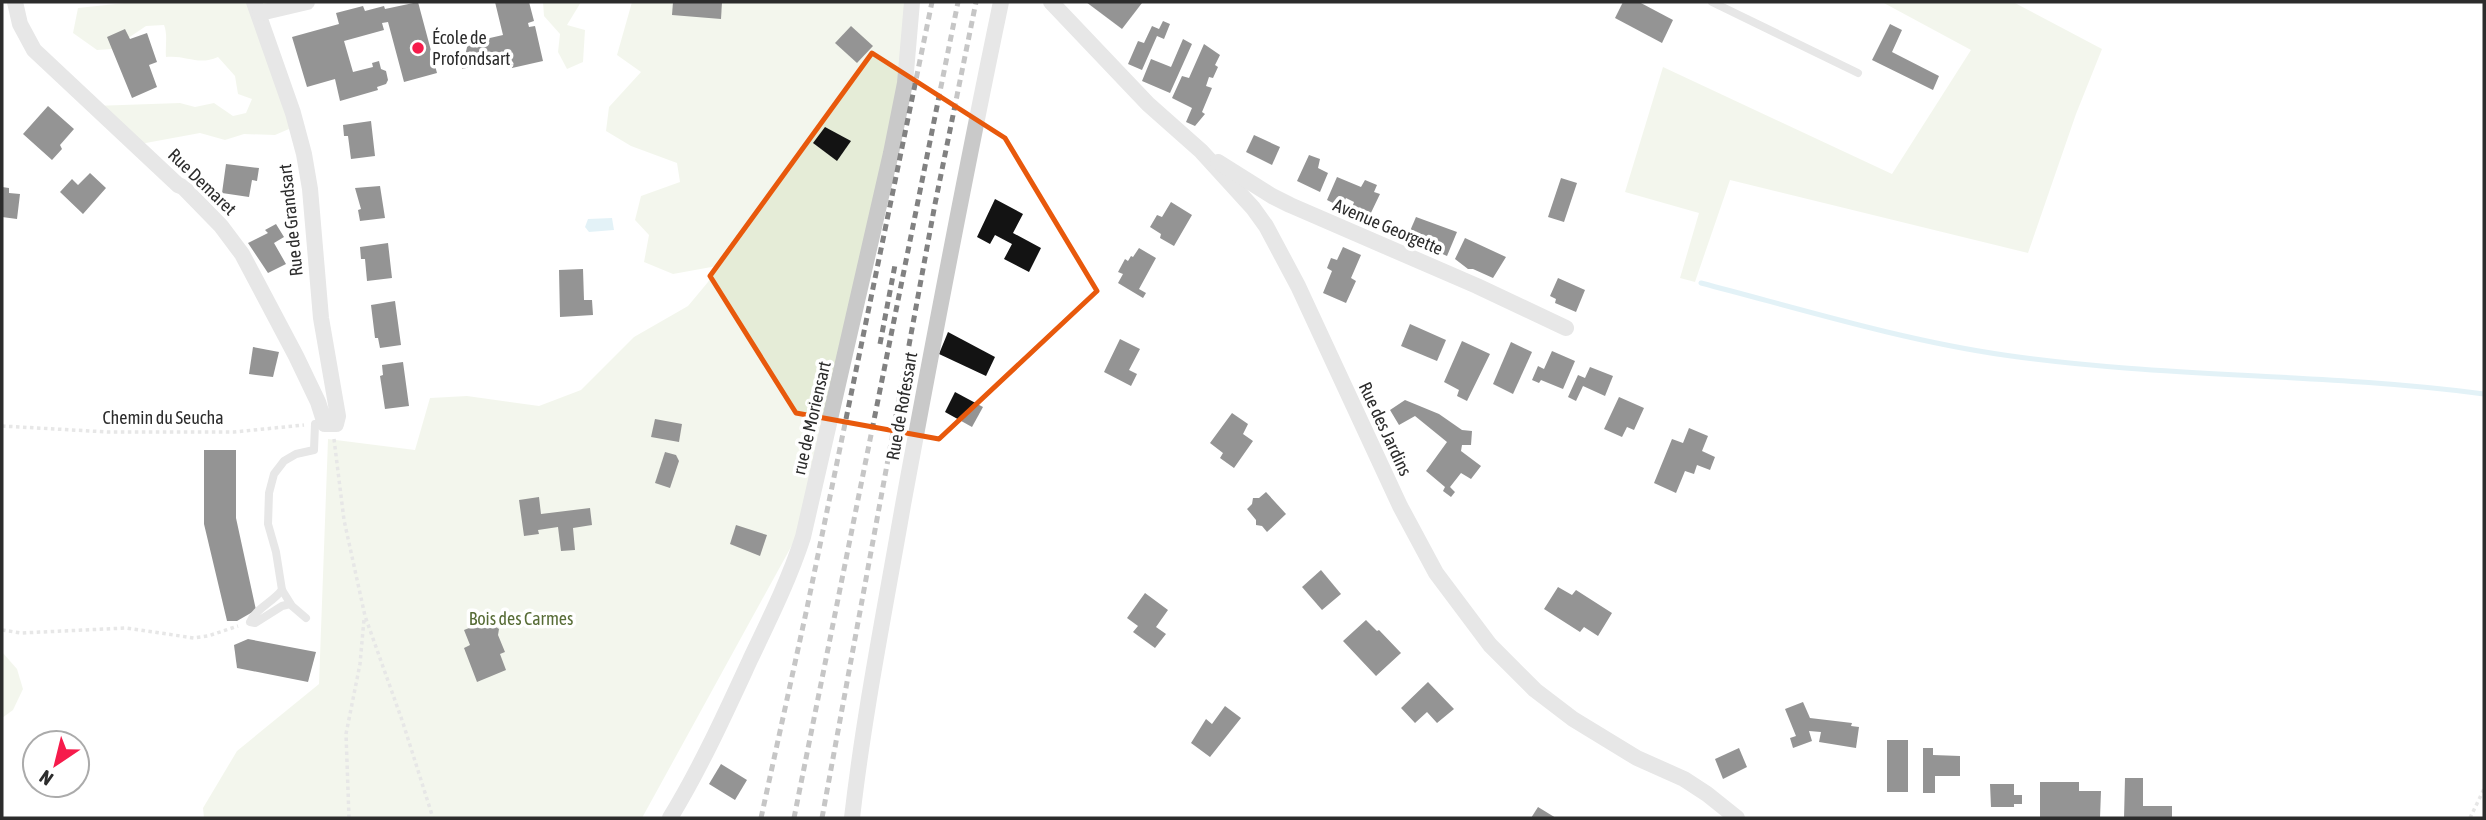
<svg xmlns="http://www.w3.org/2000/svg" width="2486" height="820" font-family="'Asap Condensed',sans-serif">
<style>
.green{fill:#e5ecd7}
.water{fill:#c1e3ee}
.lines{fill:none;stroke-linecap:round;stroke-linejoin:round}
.stream{stroke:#c1e3ee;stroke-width:5}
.building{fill:#131313}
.path{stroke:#c9c9c9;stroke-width:3.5;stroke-dasharray:3.5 3.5;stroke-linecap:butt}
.service{stroke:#c9c9c9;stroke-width:8}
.minor{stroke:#c9c9c9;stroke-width:16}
.rail{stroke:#818181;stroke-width:5;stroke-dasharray:7 5;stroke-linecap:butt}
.marked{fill:none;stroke:#e8590c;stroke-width:5;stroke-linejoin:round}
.poi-dot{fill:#f61b4b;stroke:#fff;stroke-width:2.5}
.labels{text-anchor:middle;stroke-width:7;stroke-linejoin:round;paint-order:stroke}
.poi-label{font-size:18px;fill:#2c2c2c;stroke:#fff;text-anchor:start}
.street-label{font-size:18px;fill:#2c2c2c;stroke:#fff}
.park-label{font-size:18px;fill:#576c36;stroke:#fff}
</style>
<rect width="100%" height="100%" fill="#fff"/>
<g class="green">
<path d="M134,2H307L260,13L296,126L275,135L244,134L225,140L200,133L135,145L93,106L180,103L195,107L214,103L233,116L246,113L252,99L238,94L235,76L218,57C198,66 187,55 166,57C165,46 168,35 164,25L146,26L112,49L97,50L73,33L78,8Z"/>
<polygon points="543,2 581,2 567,25 585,30 583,62 567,69 558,52 560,34 544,16"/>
<polygon points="632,2 913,2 896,104 802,527 642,818 204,818 203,808 237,751 319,684 328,439 415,450 430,398 467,396 539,406 581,390 634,337 688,306 708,282 717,266 673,274 644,262 649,235 635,220 641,196 680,182 677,163 631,146 606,131 609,107 641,72 617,55"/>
<polygon points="1882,2 2013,2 2102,49 2076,114 2028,253 1730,180 1695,282 1680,278 1699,213 1625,192 1663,67 1892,174 1971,50"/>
<polygon points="2,652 17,669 23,689 13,710 2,718"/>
</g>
<polygon class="water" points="612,218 614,230 589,232 585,227 588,219"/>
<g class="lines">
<path class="stream" d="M1701,283C1801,309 1901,340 2004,355C2163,378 2325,373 2484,394"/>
</g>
<g class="building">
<polygon points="418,2 437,73 404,82 388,22 382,23 384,30 344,41 353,72 373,67 372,63 379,61 381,69 386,71 388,80 386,84 377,87 378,90 340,101 335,79 307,87 292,37 339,24 336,13 363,6 365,11 384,6 385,9"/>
<polygon points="495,2 529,2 534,21 528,23 529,27 535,26 543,61 512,68 509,58 462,69 468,43 503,35"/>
<polygon points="673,2 722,2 721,19 672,15"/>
<polygon points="1086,2 1141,2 1142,3 1122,29"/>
<polygon points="1623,2 1639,2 1673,20 1662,43 1615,18"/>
<polygon points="1163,21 1170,24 1164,39 1157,36 1142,70 1128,64 1138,41 1144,43 1152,26 1159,29"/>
<polygon points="1890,24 1902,30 1892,52 1939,76 1933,90 1872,60"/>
<polygon points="851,26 873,46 857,63 835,43"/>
<polygon points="125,29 130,39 147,33 157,62 149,65 157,87 132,98 107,37"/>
<polygon points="1183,39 1192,44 1170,93 1142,81 1151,59 1171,67"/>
<polygon points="1204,44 1220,55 1215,65 1218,67 1213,78 1209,77 1206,86 1212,88 1202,112 1205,114 1195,126 1186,122 1192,108 1172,98 1182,76 1189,78"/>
<polygon points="48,106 74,129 60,145 62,149 52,160 23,134"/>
<polygon points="371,121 375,156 351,159 348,136 344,136 343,125"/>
<polygon points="825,127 851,141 837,161 813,143"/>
<polygon points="1254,135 1280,147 1272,165 1246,152"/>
<polygon points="1309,155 1320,159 1318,168 1328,173 1320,192 1297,181"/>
<polygon points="226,164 259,168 257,181 252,180 249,197 222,193"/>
<polygon points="90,173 106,188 83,214 60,192 72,179 78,185"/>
<polygon points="1337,177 1361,187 1365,180 1377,185 1374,192 1380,194 1368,219 1351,211 1354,202 1346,198 1341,207 1327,200"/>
<polygon points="1561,178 1577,183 1564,222 1548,217"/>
<polygon points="380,186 385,218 360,221 358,210 361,209 355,188"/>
<polygon points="2,187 9,188 9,193 20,194 17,219 2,217"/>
<polygon points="995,199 1023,214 1013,233 1041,248 1029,272 1004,259 1012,244 995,235 990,244 977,237"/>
<polygon points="1171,202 1192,215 1174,246 1160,238 1161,234 1150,227 1157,215 1162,217"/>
<polygon points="1416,217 1457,232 1447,256 1407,238"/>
<polygon points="276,224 284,237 274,243 286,264 268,273 248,243 268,233 265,230"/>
<polygon points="1465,238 1506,257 1493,278 1473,269 1468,269 1455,259"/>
<polygon points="388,243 392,278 367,281 365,259 361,259 360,247"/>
<polygon points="1343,247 1361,255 1351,278 1356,281 1346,303 1323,293 1332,271 1327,268 1331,258 1337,260"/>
<polygon points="1139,248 1156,258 1139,289 1146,293 1143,298 1118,283 1123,274 1118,272 1125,259 1128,261 1131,256 1133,257"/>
<polygon points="583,269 584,300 592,300 593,315 560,317 559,270"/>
<polygon points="1558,278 1585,290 1576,312 1555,303 1556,299 1550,296"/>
<polygon points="395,301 401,345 380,348 378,338 375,338 371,305"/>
<polygon points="1410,324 1446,340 1437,361 1401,346"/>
<polygon points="948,332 995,357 986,376 939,354"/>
<polygon points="1120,339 1140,349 1129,370 1137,374 1131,386 1104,372"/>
<polygon points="1462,341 1490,354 1467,401 1457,396 1459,390 1444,382"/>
<polygon points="1511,342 1532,352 1513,394 1493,384"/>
<polygon points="253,347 279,352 273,377 249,374"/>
<polygon points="1552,351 1575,361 1563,389 1541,380 1539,383 1532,380 1538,366 1544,369"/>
<polygon points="403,362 409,406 385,409 380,376 383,375 382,365"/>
<polygon points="1590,367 1613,376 1605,396 1583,386 1576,401 1568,397 1578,375 1585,378"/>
<polygon points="955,392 983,407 972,427 945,412"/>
<polygon points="1619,397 1644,408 1634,430 1627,427 1622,437 1604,429"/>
<polygon points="1405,400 1439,414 1462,430 1472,431 1471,445 1462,445 1461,451 1481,466 1471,479 1461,473 1450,487 1455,492 1451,497 1443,491 1445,487 1426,471 1447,442 1415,416 1399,425 1390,410"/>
<polygon points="1232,413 1248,424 1243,434 1253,441 1234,468 1220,458 1223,453 1210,443"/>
<polygon points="655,419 682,424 679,442 651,437"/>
<polygon points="1689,428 1708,436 1702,451 1715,457 1710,470 1697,465 1694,474 1685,471 1676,493 1654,483 1672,439 1683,443"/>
<polygon points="204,450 236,450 236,518 256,610 237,621 227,621 204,524"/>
<polygon points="665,452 676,455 679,461 670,488 655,483"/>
<polygon points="1266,492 1286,514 1267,532 1262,526 1256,525 1256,520 1247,509 1252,504 1253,498 1259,498"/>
<polygon points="539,497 541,514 590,508 592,525 573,528 575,550 561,551 558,527 538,530 539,534 524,536 519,500"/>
<polygon points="736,525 767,535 760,556 730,544"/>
<polygon points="1321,570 1341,594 1322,610 1302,587"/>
<polygon points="1558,587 1572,595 1576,590 1612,613 1598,636 1584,627 1580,632 1544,609"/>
<polygon points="1145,593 1168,610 1156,627 1166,634 1155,648 1133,632 1138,626 1127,618"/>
<polygon points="1366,620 1377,631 1379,630 1401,653 1376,676 1343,641"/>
<polygon points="487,621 499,629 498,635 505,652 500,654 506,670 477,682 464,648 470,645 464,630"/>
<polygon points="248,639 316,652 308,682 237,668 234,645"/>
<polygon points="1428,682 1454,709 1437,723 1427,712 1415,723 1401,708"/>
<polygon points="1803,702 1810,718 1852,723 1851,726 1859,727 1856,748 1819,742 1821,732 1809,731 1812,741 1793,748 1790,738 1796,736 1785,709"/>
<polygon points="1225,706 1241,718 1210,757 1191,743 1206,719 1212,724"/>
<rect x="1887" y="740" width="21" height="52"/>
<polygon points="1739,748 1747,767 1723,779 1715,759"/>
<polygon points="1923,748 1933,748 1933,755 1960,756 1960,776 1935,776 1935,793 1923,793"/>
<polygon points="721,764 747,780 735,800 709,784"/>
<polygon points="2125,778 2143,778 2143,806 2172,806 2172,818 2124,818"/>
<polygon points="2040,782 2079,782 2079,791 2101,791 2100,818 2040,817"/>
<polygon points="1990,784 2014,784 2014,795 2022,795 2022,804 2014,804 2014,807 1991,807"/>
<polygon points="1538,807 1556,818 1531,818"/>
</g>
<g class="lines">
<g class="path">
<polyline points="2,426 108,432 234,432 304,425"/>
<polyline points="334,439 344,520 365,616 403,723 433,818"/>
<polyline points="2,630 21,633 126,628 194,638 208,636 238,626"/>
<polyline points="349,818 346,734 360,664 364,619"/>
<polyline points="2470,818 2484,789"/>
</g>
<g class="service">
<polyline points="1712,2 1858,73"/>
<path d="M282,590C273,602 255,609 250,622L255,623L282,606L290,604"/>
<polyline points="306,618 292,606 282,590 276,552 268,524 269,493 274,474 284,461 296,454 314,450 315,424"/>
</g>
<g class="minor">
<polyline points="15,2 20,24 34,50 178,185 183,187 221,226 242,254 296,356 318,402 325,424 336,424 338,416 321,318 310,189 304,154 293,113 254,2"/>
<polyline points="1051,2 1148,104 1201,151 1253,208 1266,226 1298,286 1400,506 1436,573 1490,645 1535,690 1573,719 1637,758 1684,779 1707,794 1737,818"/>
<polyline points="260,13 307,2"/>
<polyline points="1218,162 1272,196 1290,205 1477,286 1566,328"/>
<path d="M670,818C701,767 725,714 750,660C769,620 789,580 803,537L891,153L905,83L912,2"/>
<path d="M852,818C864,713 885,609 903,505C934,337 966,169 1001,2"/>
</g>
<g class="rail">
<polyline points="880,344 895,265"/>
<polyline points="761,818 807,608 932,2"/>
<polyline points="794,818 958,2"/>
<polyline points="822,818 935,204 976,2"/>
</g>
</g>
<path d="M0 0H2486V820H0ZM872,53L1005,138L1097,291L939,439L796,413L710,276Z" fill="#fff" fill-opacity=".55" fill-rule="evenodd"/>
<path class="marked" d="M872,53L1005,138L1097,291L939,439L796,413L710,276Z"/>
<circle class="poi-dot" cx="418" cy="48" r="7"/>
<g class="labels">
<g class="poi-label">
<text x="432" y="44">École de<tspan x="432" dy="21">Profondsart</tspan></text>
</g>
<g class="street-label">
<text transform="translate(202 182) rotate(44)" y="6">Rue Demaret</text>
<text transform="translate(291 220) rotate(-96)" y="6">Rue de Grandsart</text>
<text transform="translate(1388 227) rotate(23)" y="6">Avenue Georgette</text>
<text transform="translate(902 406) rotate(-80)" y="6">Rue de Rofessart</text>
<text x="163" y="424">Chemin du Seucha</text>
<text transform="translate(812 418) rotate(-77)" y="6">rue de Moriensart</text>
<text transform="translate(1385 429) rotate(65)" y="6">Rue des Jardins</text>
</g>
<g class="park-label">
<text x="521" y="625">Bois des Carmes</text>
</g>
</g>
<rect width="2486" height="820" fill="none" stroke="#2c2c2c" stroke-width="7"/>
<g transform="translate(56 764) rotate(215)"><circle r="33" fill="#ffffff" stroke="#ababab" stroke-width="2"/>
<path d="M0-5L12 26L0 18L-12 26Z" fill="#f61b4b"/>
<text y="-10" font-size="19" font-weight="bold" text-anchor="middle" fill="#2c2c2c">N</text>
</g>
</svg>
